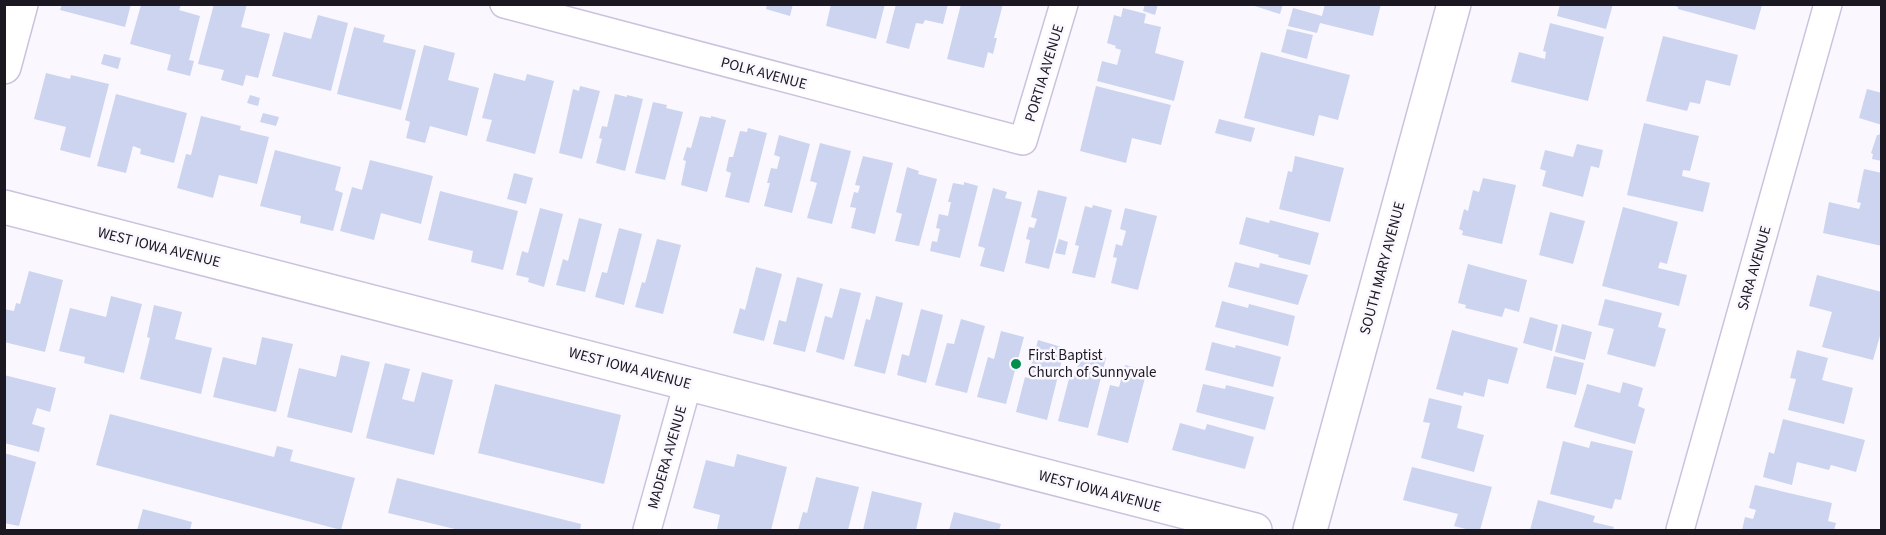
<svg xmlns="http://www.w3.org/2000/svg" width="1886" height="535" font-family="'Source Sans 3',sans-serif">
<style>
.building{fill:#ccd4f0}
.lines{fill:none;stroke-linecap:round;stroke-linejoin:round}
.minor-casing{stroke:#ccc2dd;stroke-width:30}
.tertiary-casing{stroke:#ccc2dd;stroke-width:36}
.secondary-casing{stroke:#ccc2dd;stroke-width:36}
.minor{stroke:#fff;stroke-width:27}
.tertiary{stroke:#fff;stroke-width:33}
.secondary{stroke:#fff;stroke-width:33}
.poi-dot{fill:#058f4d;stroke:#faf8fe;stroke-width:2}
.labels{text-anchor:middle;stroke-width:5;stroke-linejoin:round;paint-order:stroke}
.street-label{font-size:15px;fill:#1c1822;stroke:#faf8fe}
.poi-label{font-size:15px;fill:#1c1822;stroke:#faf8fe;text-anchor:start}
</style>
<rect width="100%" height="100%" fill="#faf8fe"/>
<g class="building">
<polygon points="62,4 131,4 125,27 60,10"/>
<polygon points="214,4 247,4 241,27 270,34 258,78 246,75 243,86 221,80 224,70 198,64"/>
<polygon points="767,4 793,4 790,16 766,9"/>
<polygon points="831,4 885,4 876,39 826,26"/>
<polygon points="896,4 948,4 943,24 925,20 923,24 916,23 909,49 886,43"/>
<polygon points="961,4 1003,4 994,38 997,38 993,54 988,52 984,68 947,59"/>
<polygon points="1145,4 1158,4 1155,15 1143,11"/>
<polygon points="1248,4 1283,4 1280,14"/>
<polygon points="1325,4 1381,4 1373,36 1320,23 1317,33 1288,26 1293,8 1322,16"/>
<polygon points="1560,4 1613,4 1606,29 1557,16"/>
<polygon points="141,5 181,5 179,10 200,16 189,60 194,61 190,76 167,70 171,55 130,44"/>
<polygon points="1672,5 1762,5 1755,30 1678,9 1678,7"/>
<polygon points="1123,8 1146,14 1144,23 1161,27 1155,53 1184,61 1174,101 1097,81 1102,61 1117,65 1121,50 1115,48 1116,46 1107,43 1114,15 1121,17"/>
<polygon points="318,15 348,23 331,91 272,76 284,32 311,39"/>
<polygon points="1550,23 1604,37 1588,101 1511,82 1519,52 1545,59 1546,52 1543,51"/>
<polygon points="354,27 385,35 383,42 416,50 401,110 337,94"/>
<polygon points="1287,29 1313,35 1307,59 1281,52"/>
<polygon points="1663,36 1738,55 1730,86 1706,80 1700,104 1690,102 1687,111 1646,101"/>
<polygon points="424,45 455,53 448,80 479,88 467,136 430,126 425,143 406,138 410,122 405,120"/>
<polygon points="1261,52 1350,75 1338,120 1319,115 1314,136 1244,118"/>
<polygon points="104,54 121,58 118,69 101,64"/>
<polygon points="46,73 70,79 71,75 109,84 90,158 60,150 66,127 34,119"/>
<polygon points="494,73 525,81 527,74 554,81 535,154 486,141 492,120 482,118"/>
<polygon points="580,86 600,91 582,159 559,153 573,89 579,91"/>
<polygon points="1096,86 1171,105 1161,145 1132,138 1126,163 1080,151"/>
<polygon points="1867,89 1882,93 1882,125 1859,118"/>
<polygon points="116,94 187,113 174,163 140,154 141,149 133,146 126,173 97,166"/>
<polygon points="615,94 627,97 627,95 643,99 625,171 596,163 602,139 599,138 602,126 607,127"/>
<polygon points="250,95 260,98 258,106 247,103"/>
<polygon points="653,102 667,105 666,108 683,112 665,180 635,173"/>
<polygon points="263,113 279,117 276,126 260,122"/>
<polygon points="201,116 241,126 240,130 269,137 257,184 219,175 213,198 177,188 186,154 191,155"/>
<polygon points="700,116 711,118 711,116 726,120 707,192 681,185 686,161 683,160 687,147 691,148"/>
<polygon points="1219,119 1255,128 1251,142 1215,133"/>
<polygon points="1644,123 1699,136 1690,171 1683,170 1682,176 1710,183 1703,212 1627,195"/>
<polygon points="748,128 767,133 749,203 725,197 731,173 726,171 729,157 733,157 740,131 747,132"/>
<polygon points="1882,129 1882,161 1872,159 1873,154 1871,153 1877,135 1879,135"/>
<polygon points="779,135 810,144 792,213 764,206 770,183 767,183 771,168 777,169 780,157 774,155"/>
<polygon points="820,143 851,151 832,224 807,218 817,183 810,181"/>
<polygon points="1577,144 1603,150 1599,168 1591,166 1583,197 1542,186 1546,171 1540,169 1545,150 1573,157"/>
<polygon points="275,150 341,167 335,190 343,193 333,231 300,223 301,216 260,206"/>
<polygon points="863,156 893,163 875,234 851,228 856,208 850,207 854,192 858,193 860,186 855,185"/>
<polygon points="1295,156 1344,168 1330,222 1279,209 1288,171 1292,172"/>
<polygon points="370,160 433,176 421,224 381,213 374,240 340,231 352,187 362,190"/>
<polygon points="907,167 919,171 918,174 937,179 919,246 895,241 902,214 896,212"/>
<polygon points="1864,169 1882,173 1882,246 1823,233 1829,202 1859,209 1861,203 1857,202"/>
<polygon points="514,173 533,178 526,204 507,199"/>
<polygon points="1483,178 1516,185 1502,244 1462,235 1463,231 1459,229 1464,209 1468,211 1473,190 1479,192"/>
<polygon points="964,182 978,186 960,258 930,251 932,241 937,242 940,229 936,228 939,214 948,216 951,202 948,202 953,183 964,185"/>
<polygon points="993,188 1007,192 1005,198 1022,202 1004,272 980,266 985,248 978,246"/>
<polygon points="1038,190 1067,197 1049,269 1025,263 1030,240 1026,239 1029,227 1034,228 1037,219 1031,217"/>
<polygon points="440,191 518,211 503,270 471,262 473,251 428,240"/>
<polygon points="1093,205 1112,210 1095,278 1072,273 1079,246 1075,245 1085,206 1092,208"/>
<polygon points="1623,207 1678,222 1667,264 1660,262 1658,268 1687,275 1679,306 1602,286"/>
<polygon points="540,208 563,214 544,287 528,282 529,278 516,275 522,251 528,253"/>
<polygon points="1125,208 1157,216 1138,290 1111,283 1117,258 1113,257 1116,244 1122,246 1126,231 1120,229"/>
<polygon points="1550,212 1585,221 1573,264 1539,255"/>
<polygon points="1246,217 1269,223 1270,220 1319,233 1310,265 1278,257 1279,255 1239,244"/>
<polygon points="579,218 602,224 585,292 556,285 563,259 568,261"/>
<polygon points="619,228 642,234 624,305 595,297 602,272 607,273"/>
<polygon points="657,239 681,245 663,314 635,307 642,282 645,283"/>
<polygon points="1059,239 1068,242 1065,255 1055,253"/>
<polygon points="1235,262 1259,268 1260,263 1308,275 1298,305 1228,287"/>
<polygon points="1468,264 1527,280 1519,312 1505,308 1502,317 1465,308 1466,305 1458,303"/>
<polygon points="756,267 782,274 764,341 733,333 740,308 745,310"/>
<polygon points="29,271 63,280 45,352 4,342 4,309 14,311 16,303 20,304"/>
<polygon points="1817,275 1882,292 1882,329 1873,360 1822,347 1832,312 1809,306"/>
<polygon points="797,277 823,284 805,352 773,344 779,320 786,322"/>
<polygon points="840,288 861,293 844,360 816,352 825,316 832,318"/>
<polygon points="111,296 142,304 124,373 84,363 85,357 59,351 70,308 106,317"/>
<polygon points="876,296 903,303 885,374 854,366 866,319 870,320"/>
<polygon points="1605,299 1662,313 1658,327 1666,329 1655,367 1607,354 1614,329 1598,325"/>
<polygon points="1222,301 1248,308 1249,304 1295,316 1288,346 1215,327"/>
<polygon points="154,305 182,312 175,339 212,348 201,394 140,379 150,338 147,337"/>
<polygon points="921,309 943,315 926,383 897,375 902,354 909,356"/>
<polygon points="1530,317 1558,325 1552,351 1523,343"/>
<polygon points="961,319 985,326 967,393 935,385 947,343 954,344"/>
<polygon points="1562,324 1592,332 1585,360 1555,352"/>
<polygon points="1452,330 1518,348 1508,384 1488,379 1484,397 1464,392 1463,396 1436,389"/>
<polygon points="1001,331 1024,337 1006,404 977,397 988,357 994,359"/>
<polygon points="262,337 293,344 276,412 213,397 223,357 256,365"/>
<polygon points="1038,340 1065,348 1047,420 1016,412 1025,377 1028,378"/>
<polygon points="1212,342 1235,348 1236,345 1281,357 1273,387 1205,370"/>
<polygon points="1797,350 1828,358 1822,380 1853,388 1844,424 1788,410 1796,379 1790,378"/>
<polygon points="1081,352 1106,358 1088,428 1058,421 1070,375 1075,376"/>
<polygon points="341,355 370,362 352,433 287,417 299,368 336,377"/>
<polygon points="1554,356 1584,363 1576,395 1546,388"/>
<polygon points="385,363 410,369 402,399 414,402 422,372 453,380 434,455 366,438"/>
<polygon points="1125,365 1147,370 1128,443 1097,435 1110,385 1119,387"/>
<polygon points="4,375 56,388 50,412 37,408 32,424 45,428 39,452 4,443"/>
<polygon points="1623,382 1643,388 1638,406 1645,409 1635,444 1574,427 1587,384 1620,393"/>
<polygon points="495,384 621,415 604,484 478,453"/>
<polygon points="1203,384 1225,389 1226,385 1274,397 1265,430 1196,412"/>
<polygon points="1429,398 1462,406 1457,428 1484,435 1474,472 1421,458 1430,423 1423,422"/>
<polygon points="110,414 274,457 277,446 293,450 290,461 355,478 341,530 96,465"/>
<polygon points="1783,419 1865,440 1856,472 1831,465 1829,470 1797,462 1792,485 1763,477 1769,452 1774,454"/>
<polygon points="1180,423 1205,430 1207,424 1254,437 1245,469 1172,450"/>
<polygon points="1563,441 1589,448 1591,441 1633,451 1621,500 1615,499 1612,509 1550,494"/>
<polygon points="4,453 36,462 19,526 4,523"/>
<polygon points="737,454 787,467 771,530 717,529 720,515 693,508 706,460 734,467"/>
<polygon points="1412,467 1492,487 1480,530 1470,530 1454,526 1458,514 1403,500"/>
<polygon points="816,477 859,487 848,530 798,530 803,512 807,513"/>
<polygon points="397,478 581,524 580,530 459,530 388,513"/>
<polygon points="1755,485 1832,503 1828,521 1836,523 1834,530 1742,530 1745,517 1753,519 1756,510 1749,508"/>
<polygon points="872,491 922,503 916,530 863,530"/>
<polygon points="1538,500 1595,516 1593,522 1614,527 1613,530 1530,530"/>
<polygon points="143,509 192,522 190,530 137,530"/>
<polygon points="954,512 1001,524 999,530 949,530"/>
</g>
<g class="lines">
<g class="minor-casing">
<g id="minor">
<polyline points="504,4 1023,141 1064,4"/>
<polyline points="647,530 688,383"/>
<polyline points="1680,530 1828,4"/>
</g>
</g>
<g class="tertiary-casing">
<g id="tertiary">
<polyline points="4,67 21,4"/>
<polyline points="4,207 1255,530"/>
</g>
</g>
<g class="secondary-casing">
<polyline id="secondary" points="1310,530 1454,4"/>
</g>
<use href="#minor" class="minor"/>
<use href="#tertiary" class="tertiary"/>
<use href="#secondary" class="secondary"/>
</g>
<circle class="poi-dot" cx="1016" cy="364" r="6"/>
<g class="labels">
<g class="street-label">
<text transform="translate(764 73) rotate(15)" y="5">POLK AVENUE</text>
<text transform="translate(1044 73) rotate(-73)" y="5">PORTIA AVENUE</text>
<text transform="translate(159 247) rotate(14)" y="5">WEST IOWA AVENUE</text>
<text transform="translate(1382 268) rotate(-75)" y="5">SOUTH MARY AVENUE</text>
<text transform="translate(1754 268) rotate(-74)" y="5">SARA AVENUE</text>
<text transform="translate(630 368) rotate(15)" y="5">WEST IOWA AVENUE</text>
<text transform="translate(667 457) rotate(-74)" y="5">MADERA AVENUE</text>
<text transform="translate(1100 491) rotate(15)" y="5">WEST IOWA AVENUE</text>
</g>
<g class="poi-label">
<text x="1028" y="360">First Baptist<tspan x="1028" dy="17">Church of Sunnyvale</tspan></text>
</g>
</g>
<rect width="1886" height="535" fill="none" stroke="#1c1822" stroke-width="12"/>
</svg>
